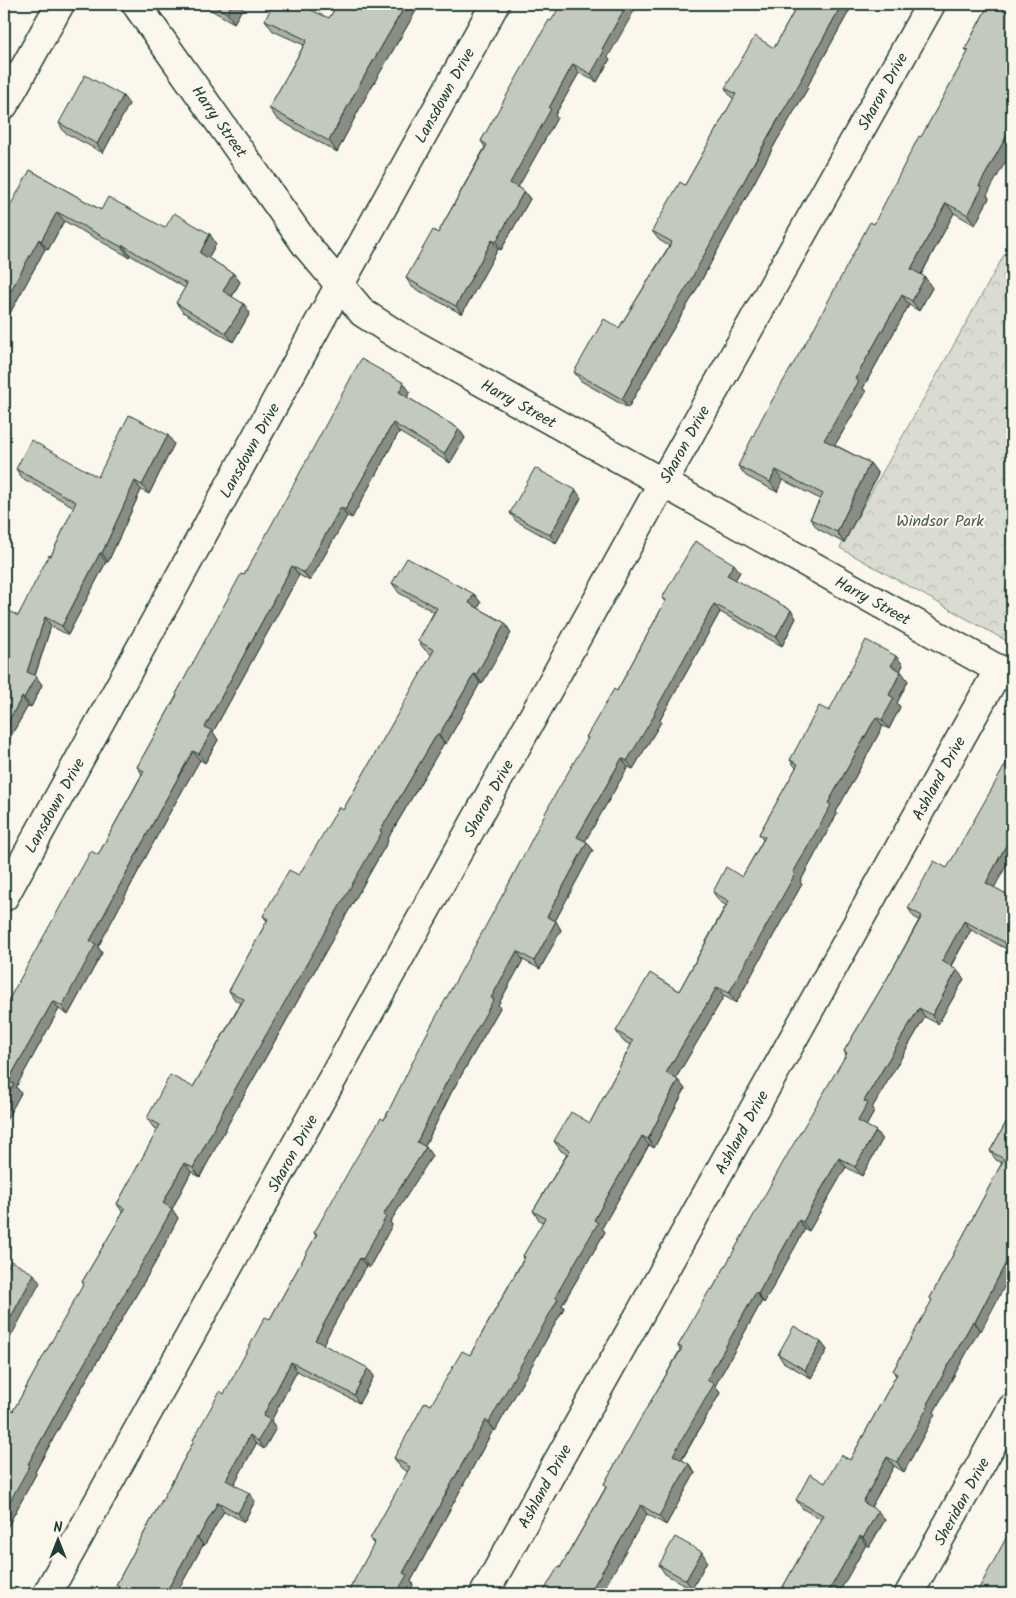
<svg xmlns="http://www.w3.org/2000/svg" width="1016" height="1598" font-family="Kalam,sans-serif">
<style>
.park{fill:url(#park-crowns);stroke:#7d8c82}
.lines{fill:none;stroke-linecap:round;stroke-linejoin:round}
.minor-casing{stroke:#1f3d34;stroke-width:31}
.minor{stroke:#fbf7ec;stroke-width:28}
.wall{fill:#a9ada3;stroke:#1f3d34}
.shaded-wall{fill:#898d85;stroke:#1f3d34}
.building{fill:#c4c9be;stroke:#1f3d34}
.labels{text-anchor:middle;stroke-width:4;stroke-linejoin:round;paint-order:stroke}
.street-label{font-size:16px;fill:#1f3d34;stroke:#fbf7ec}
.park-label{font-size:16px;fill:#455d53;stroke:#fbf7ec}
</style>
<defs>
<pattern id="park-crowns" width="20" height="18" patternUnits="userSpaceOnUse" patternTransform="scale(1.25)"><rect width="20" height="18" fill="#dbdcd1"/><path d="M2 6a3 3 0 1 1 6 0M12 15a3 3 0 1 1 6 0" fill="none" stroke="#bcbeb4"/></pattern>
</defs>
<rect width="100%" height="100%" fill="#fbf7ec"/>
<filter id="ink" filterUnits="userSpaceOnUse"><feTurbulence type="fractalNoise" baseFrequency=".02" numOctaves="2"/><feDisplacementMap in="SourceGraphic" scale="10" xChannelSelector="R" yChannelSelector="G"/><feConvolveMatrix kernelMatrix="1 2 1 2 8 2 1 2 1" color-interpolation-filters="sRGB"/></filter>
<g filter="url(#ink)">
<polygon class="park" points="1012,241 1012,644 840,548"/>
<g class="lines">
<g class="minor-casing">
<g id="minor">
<polyline points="136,4 306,245 363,313 399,336 1012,677"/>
<polyline points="4,105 60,4"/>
<polyline points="4,897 339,286 495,4"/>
<polyline points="47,1594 663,482 931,4"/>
<polyline points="484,1594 999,669"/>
<polyline points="909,1594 1012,1408"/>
</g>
</g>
<use href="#minor" class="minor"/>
</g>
<g class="wall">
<polygon points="200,4 245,4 234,23"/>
<polygon points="338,4 420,4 364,100 337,152 277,119 269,108 304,45 273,31 265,20 329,18"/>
<polygon points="798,4 853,4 807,87 808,88 776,142 694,294 663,346 628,408 581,381 574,372 619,328 669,246 659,240 652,231 685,185 734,98 731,97 725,88 774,48"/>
<polygon points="989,4 987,195 989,198 975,225 954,213 921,275 932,288 919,311 909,305 863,388 866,392 835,445 870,463 878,474 844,543 818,529 810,519 820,499 783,480 777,492 746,476 738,466 874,224 968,52 965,49"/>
<polygon points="551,21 608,57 610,59 597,82 579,73 555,115 557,118 518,187 524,191 530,199 501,250 498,249 462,314 412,287 406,278 438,233 485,147 481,141"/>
<polygon points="129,104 103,153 64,132 59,123"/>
<polygon points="30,170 101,210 165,228 216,244 208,258 233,273 240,282 232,297 250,313 233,342 183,312 176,303 185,288 130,255 129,257 64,221 48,250 45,249 4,324"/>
<polygon points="410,392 407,397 459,429 465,438 450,463 399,432 352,518 347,516 310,581 299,575 213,732 218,740 205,763 200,760 166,819 98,947 102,953 68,1015 59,1009 16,1087 21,1093 4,1124 9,999 98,855 142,774 137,767 177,695 176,694 244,575"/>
<polygon points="174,444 149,494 141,490 108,562 106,562 68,635 51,626 35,676 42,685 31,707 28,706 4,748 18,616 51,556 74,507 22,478 16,469 98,477"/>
<polygon points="581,498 556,543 516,521 510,513"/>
<polygon points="740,572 735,580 796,618 782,646 720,612 660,720 661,722 633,769 628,767 585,841 593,850 555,921 561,930 540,969 523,960 498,1005 500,1008 451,1093 425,1146 432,1156 390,1222 392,1225 369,1268 366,1266 323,1344 374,1376 359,1403 297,1371 271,1421 276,1428 264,1449 256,1444 234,1484 255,1501 244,1522 224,1511 204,1546 203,1545 176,1594 123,1594 116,1585 194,1441 193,1440 224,1394 270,1319 316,1236 314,1233 384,1120 513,876 588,740 586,737 617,691 665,602 662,598"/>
<polygon points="392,583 474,594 481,603 478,608 505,623 511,633 482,684 480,683 446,744 444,743 387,840 388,841 233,1115 200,1177 191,1172 172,1209 178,1218 155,1263 71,1406 35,1472 36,1474 4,1533 13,1411 84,1284 82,1282 123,1213 117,1204 158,1130 153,1127 147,1118 193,1087 241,1003 235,1000 229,991 267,921 263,916 299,875 343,810 432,655 425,650 418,641 434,612 399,593"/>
<polygon points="896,656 903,665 900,671 908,681 897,703 900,707 889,729 883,726 836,812 837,814 800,882 802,884 736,1003 724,996 676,1078 685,1089 654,1148 649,1145 602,1228 605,1232 562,1305 564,1308 495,1431 493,1430 411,1581 413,1585 408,1594 347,1594 374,1545 370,1539 408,1472 401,1468 394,1458 431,1405 470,1355 524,1258 523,1256 543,1222 540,1221 533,1211 567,1154 561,1151 554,1141 590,1123 631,1045 623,1041 616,1031 679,991 726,905 720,902 713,892 742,877 763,840 759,834 796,768 790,760 829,711"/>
<polygon points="947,868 994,888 1012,897 1012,952 971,930 951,966 964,979 938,1024 925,1017 872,1108 874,1112 866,1126 876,1131 882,1140 862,1176 846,1167 809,1231 805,1229 764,1303 762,1301 715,1386 720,1393 682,1460 689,1464 695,1473 666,1525 647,1514 560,1568 606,1487 604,1484 680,1350 678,1346 712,1290 846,1055 844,1051 888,977 919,920 914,917 908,908"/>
<polygon points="1012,1112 981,1331 979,1330 934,1412 935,1414 904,1472 894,1466 871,1507 885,1520 869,1547 866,1545 838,1594 779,1594 821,1519 803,1509 796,1500 825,1483 850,1460 896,1376 893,1371 932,1301 930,1298 1002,1163 996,1160 990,1151"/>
<polygon points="821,1342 827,1350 811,1378 783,1362 778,1354"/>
<polygon points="707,1561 692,1589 665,1574 659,1565"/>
</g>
<g class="shaded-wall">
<polygon points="232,4 245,4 234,23 227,13"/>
<polygon points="406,4 420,4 364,100 337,152 329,141 357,89"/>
<polygon points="627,4 638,4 608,57 610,59 597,82 591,74 602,49"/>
<polygon points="842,4 853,4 807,87 808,88 776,142 694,294 663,346 628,408 622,399 801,79"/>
<polygon points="573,64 579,73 555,115 557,118 516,191 510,183 549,108"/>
<polygon points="1012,94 1012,112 1007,104"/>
<polygon points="123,96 129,104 103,153 97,144"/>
<polygon points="1012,126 1012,150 987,195 989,198 975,225 968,215 979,186"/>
<polygon points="524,191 530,199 501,250 496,242"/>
<polygon points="946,203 954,213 918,280 911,269"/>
<polygon points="57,212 64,221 48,250 41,241"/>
<polygon points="210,234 216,244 206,262 200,253"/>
<polygon points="39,239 45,249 4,324 4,303"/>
<polygon points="492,240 498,249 462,314 456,306"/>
<polygon points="123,245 130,255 129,257 122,247"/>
<polygon points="233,273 240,282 229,301 223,291"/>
<polygon points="925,277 932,288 919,311 912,301"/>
<polygon points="902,295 909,305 863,388 866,392 832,450 824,440 855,379"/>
<polygon points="244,304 250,313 233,342 226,333"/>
<polygon points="404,383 410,392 405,401 399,392"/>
<polygon points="393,423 399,432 352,518 345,510"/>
<polygon points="459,429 465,438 450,463 444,454"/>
<polygon points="168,435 174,444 149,494 142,485"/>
<polygon points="870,463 878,474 844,543 837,532"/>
<polygon points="776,470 783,480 777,492 770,482"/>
<polygon points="135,481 141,490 108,562 102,553"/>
<polygon points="576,490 581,498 556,543 550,535"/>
<polygon points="341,507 347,516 310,581 304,573"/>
<polygon points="100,553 106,562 68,635 62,626"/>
<polygon points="734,564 740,572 733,584 727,575"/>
<polygon points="292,566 299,575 213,732 218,740 205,763 199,754 205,727"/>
<polygon points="474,594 481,603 475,613 469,603"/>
<polygon points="714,604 720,612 660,720 661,722 633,769 627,761"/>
<polygon points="791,610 796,618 782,646 776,637"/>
<polygon points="45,617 51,626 33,681 27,672"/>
<polygon points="505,623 511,633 482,684 476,675"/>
<polygon points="896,656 903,665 898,675 891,666"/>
<polygon points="901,671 908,681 897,703 900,707 889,729 882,720 889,695"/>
<polygon points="474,674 480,683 446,744 439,735"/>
<polygon points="36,676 42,685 31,707 24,698"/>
<polygon points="22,697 28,706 4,748 4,729"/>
<polygon points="876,717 883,726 836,812 837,814 800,882 802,884 736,1003 729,993 793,873 828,803"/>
<polygon points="437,734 444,743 387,840 388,841 233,1115 200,1177 193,1168 226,1105 380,831"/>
<polygon points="193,751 200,760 166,819 98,947 102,953 68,1015 62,1006 90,941 160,810"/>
<polygon points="622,758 628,767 583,845 577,837"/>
<polygon points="1012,834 1012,855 992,892 986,883"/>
<polygon points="587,842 593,850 553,925 547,917"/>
<polygon points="556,921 561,930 540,969 534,961"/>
<polygon points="964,921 971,930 948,970 942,961"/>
<polygon points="517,951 523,960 498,1005 500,1008 451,1093 423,1150 417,1142 445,1085 491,998"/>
<polygon points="957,970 964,979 938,1024 932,1015"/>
<polygon points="717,987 724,996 673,1083 666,1073"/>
<polygon points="53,1001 59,1009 16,1087 21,1093 4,1124 4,1104 8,1081"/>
<polygon points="919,1008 925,1017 872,1108 874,1112 864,1130 858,1121 864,1101"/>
<polygon points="678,1080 685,1089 654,1148 648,1139"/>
<polygon points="876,1131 882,1140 862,1176 855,1167"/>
<polygon points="642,1136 649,1145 602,1228 605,1232 562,1305 564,1308 495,1431 489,1422 594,1220"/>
<polygon points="426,1147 432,1156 390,1222 392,1225 369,1268 363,1259 383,1215"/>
<polygon points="839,1158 846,1167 809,1231 803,1222"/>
<polygon points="184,1163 191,1172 170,1213 163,1203"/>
<polygon points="172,1209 178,1218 155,1263 71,1406 35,1472 36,1474 4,1533 4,1512 28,1464 65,1397"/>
<polygon points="799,1220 805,1229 764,1303 758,1294"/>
<polygon points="1012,1251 1012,1272 981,1331 975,1322"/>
<polygon points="360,1258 366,1266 321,1348 315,1340"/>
<polygon points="34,1274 40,1283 4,1349 4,1330"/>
<polygon points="756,1292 762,1301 715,1386 720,1393 679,1464 673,1455 707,1380"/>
<polygon points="973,1321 979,1330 934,1412 935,1414 904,1472 897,1462 927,1404"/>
<polygon points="821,1342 827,1350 811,1378 805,1370"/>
<polygon points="291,1362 297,1371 271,1421 276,1428 264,1449 258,1441 263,1416"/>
<polygon points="368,1368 374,1376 359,1403 354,1395"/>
<polygon points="486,1420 493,1430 411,1581 413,1585 408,1594 396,1594 403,1573"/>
<polygon points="250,1435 256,1444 232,1488 226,1480"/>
<polygon points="887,1457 894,1466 869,1511 863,1502"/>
<polygon points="689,1464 695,1473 666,1525 659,1516"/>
<polygon points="249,1493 255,1501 244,1522 238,1513"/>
<polygon points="218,1502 224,1511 204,1546 198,1538"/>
<polygon points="641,1505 647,1514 601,1594 589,1594"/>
<polygon points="878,1511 885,1520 869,1547 863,1538"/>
<polygon points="860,1536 866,1545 838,1594 827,1594"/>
<polygon points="197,1537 203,1545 176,1594 165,1594"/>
<polygon points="702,1552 707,1561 692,1589 686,1580"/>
</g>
<g class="building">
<polygon points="211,4 232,4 227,13"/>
<polygon points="273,4 297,4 329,18 338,4 406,4 357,89 329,141 269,108 307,40 265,20"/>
<polygon points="561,4 627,4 602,49 604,51 591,74 573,64 549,108 551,109 510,183 524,191 496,242 492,240 456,306 406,278 433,230 438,233 487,145 481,141 549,20 551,21"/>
<polygon points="798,4 842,4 801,79 802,79 770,133 688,285 656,337 622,399 574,372 604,319 619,328 672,242 652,231 680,182 685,185 736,94 725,88 755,36 774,48"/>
<polygon points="989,4 1012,4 1012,94 1007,104 1012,107 1012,126 979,186 982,188 968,215 946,203 911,269 925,277 912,301 902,295 855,379 859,381 824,440 870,463 837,532 810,519 823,494 776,470 770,482 738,466 763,416 813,330 870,222 874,224 919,136 921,137 969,50 965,49"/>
<polygon points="85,75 123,96 97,144 59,123"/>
<polygon points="30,170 101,210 108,197 165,228 174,213 210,234 200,253 233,273 223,291 244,304 226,333 176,303 187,284 123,245 122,247 57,212 41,241 39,239 4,303 4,217"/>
<polygon points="361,359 404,383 399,392 459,429 444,454 393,423 345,510 341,507 304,573 292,566 205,727 212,731 199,754 193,751 160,810 90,941 96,944 62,1006 53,1001 8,1081 14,1084 4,1104 4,1003 7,998 9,999 91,851 98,855 144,771 137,767 177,695 176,694 241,574 244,575 295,482"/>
<polygon points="129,415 168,435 142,485 135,481 102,553 100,553 62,626 45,617 27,672 36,676 24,698 22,697 4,729 4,608 18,616 49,555 51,556 76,502 16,469 31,440 98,477"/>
<polygon points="535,468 576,490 550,535 510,513"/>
<polygon points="695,541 734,564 727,575 791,610 776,637 714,604 654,713 655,714 627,761 622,758 577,837 587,842 547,917 556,921 534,961 517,951 491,998 494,999 445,1085 417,1142 426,1147 383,1215 386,1217 363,1259 360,1258 315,1340 368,1368 354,1395 291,1362 263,1416 270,1420 258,1441 250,1435 226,1480 249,1493 238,1513 218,1502 198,1538 197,1537 165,1594 123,1594 125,1590 116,1585 194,1441 193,1440 220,1391 224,1394 265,1317 270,1319 317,1234 314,1233 355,1160 381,1118 384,1120 425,1037 513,876 552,800 588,738 586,737 614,689 617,691 666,600 662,598"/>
<polygon points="407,558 474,594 469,603 505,623 476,675 474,674 439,735 437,734 380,831 382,832 226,1105 193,1168 184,1163 163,1203 172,1209 148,1253 65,1397 28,1464 30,1465 4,1512 4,1416 8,1408 13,1411 84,1283 82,1282 125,1209 117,1204 160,1125 147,1118 170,1075 193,1087 244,999 229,991 268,919 263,916 289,870 299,875 339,807 343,810 434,650 418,641 437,608 392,583"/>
<polygon points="866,640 896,656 891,666 901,671 889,695 894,698 882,720 876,717 828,803 831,805 793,873 795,874 729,993 717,987 666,1073 678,1080 648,1139 642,1136 594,1220 598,1223 555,1297 558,1299 489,1422 486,1420 403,1573 407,1575 396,1594 347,1594 375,1542 370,1539 410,1467 394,1458 425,1402 431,1405 462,1351 470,1355 525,1257 523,1256 545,1218 533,1211 570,1150 554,1141 571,1112 590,1123 633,1041 616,1031 650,973 679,991 729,901 713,892 726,867 742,877 765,837 759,834 798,764 790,760 819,706 829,711"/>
<polygon points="1012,753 1012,834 986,883 1012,897 1012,946 964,921 942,961 957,970 932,1015 919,1008 864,1101 868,1103 858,1121 876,1131 855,1167 839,1158 803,1222 799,1220 758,1294 756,1292 707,1380 714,1384 673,1455 689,1464 659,1516 641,1505 589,1594 542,1594 558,1567 560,1568 607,1486 604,1484 642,1416 682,1348 678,1346 710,1289 712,1290 790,1150 847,1053 844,1051 888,977 922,916 908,908 934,861 947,868"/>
<polygon points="1012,1112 1012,1251 975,1322 973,1321 927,1404 929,1405 897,1462 887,1457 863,1502 878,1511 863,1538 860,1536 827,1594 779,1594 823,1515 796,1500 810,1474 825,1483 841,1455 850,1460 897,1374 893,1371 932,1300 930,1298 1004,1159 990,1151"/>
<polygon points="11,1261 34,1274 4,1330 4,1274"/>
<polygon points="794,1326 821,1342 805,1370 778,1354"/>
<polygon points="1012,1527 1012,1594 976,1594"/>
<polygon points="675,1537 702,1552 686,1580 659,1565"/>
</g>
</g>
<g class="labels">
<g class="street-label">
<text transform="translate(882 91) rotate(-61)" y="6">Sharon Drive</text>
<text transform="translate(444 95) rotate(-61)" y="6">Lansdown Drive</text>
<text transform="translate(220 121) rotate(55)" y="6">Harry Street</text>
<text transform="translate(519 403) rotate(29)" y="6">Harry Street</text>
<text transform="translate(684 444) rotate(-61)" y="6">Sharon Drive</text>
<text transform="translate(249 450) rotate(-61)" y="6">Lansdown Drive</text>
<text transform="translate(873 600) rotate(29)" y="6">Harry Street</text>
<text transform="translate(938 778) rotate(-61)" y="6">Ashland Drive</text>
<text transform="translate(488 798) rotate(-61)" y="6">Sharon Drive</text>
<text transform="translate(54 805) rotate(-61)" y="6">Lansdown Drive</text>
<text transform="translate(741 1132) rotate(-61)" y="6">Ashland Drive</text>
<text transform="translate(292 1153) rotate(-61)" y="6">Sharon Drive</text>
<text transform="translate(544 1486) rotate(-61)" y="6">Ashland Drive</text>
<text transform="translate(961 1501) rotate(-61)" y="6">Sheridan Drive</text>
</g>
<g class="park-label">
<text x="940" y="526">Windsor Park</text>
</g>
</g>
<rect width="1016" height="1598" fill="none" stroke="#fbf7ec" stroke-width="20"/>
<rect x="10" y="10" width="996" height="1578" fill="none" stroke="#1f3d34" stroke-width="2" filter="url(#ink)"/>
<g transform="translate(58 1540)" stroke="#fbf7ec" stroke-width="4" paint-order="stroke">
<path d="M0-4L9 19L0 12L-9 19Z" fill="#1f3d34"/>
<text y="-8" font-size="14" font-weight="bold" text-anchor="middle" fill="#1f3d34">N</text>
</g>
</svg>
